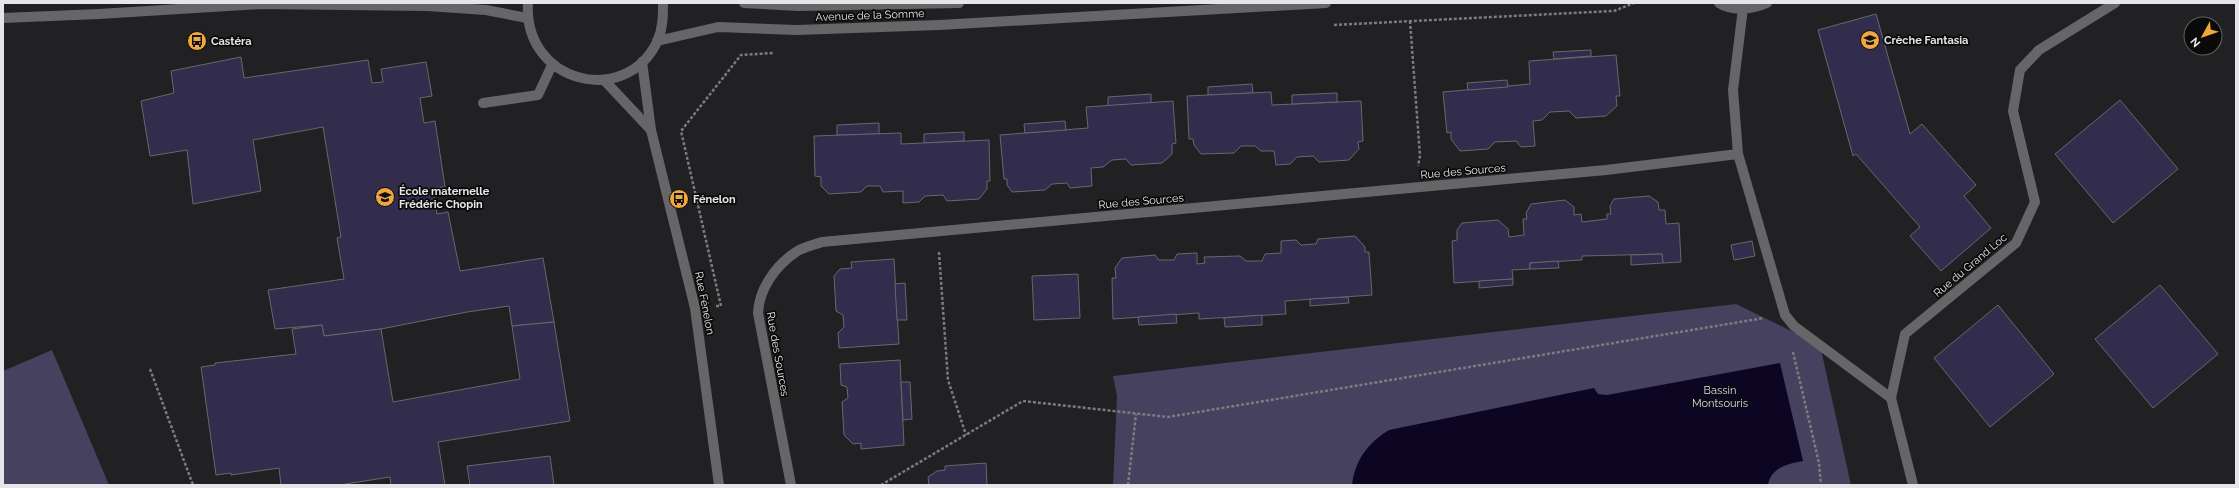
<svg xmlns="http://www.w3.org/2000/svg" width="2239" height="488" font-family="Raleway,sans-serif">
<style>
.green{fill:#46415f}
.water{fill:#0d0622}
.building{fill:#322c4d;stroke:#68686b}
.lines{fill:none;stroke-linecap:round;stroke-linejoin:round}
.path{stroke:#7c7b7e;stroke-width:2.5;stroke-dasharray:3 2;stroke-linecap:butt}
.minor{stroke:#666668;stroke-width:10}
.labels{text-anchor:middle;stroke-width:3.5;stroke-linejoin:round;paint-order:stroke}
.street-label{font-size:11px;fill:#e6e5e7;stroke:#0a0a0b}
.poi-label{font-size:11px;font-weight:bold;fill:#e6e5e7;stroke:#0a0a0b;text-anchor:start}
.park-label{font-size:11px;fill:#dcd7fd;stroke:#0a0a0b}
</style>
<rect width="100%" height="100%" fill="#212023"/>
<g class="green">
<polygon points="1736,304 1820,345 1851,485 1113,485 1117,396 1113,376"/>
<polygon points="52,350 109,485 3,485 3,371"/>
</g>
<path class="water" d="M1780,363L1803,461C1788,464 1771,467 1768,485H1352C1355,460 1368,443 1389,430L1594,388L1598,394L1607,395Z"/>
<g class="building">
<polygon points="1876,14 1910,134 1922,124 1976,185 1964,196 1991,228 1941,271 1910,236 1920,227 1856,154 1853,156 1818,30"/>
<polygon points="1591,50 1591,56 1554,59 1553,52"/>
<polygon points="1616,55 1620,96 1616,96 1617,106 1606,116 1576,118 1569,111 1550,112 1542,120 1533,121 1535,146 1521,147 1516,141 1495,142 1488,149 1460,151 1451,139 1451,132 1447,133 1443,92 1530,84 1529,61"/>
<polygon points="241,57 244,78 368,60 372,83 383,82 381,69 426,62 432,96 420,98 424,123 435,121 445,187 433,188 437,214 448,212 460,271 543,258 554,322 512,326 509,306 467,312 381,329 324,336 322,325 275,329 268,290 344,279 337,238 341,237 323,127 253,140 261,191 193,204 187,150 150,156 141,101 174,93 171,71"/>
<polygon points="1507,80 1508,87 1468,90 1467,83"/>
<polygon points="1252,84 1253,93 1208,95 1208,87"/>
<polygon points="1271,92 1272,105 1361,101 1363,141 1358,142 1359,149 1349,160 1319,162 1313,156 1297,157 1290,164 1276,165 1274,151 1261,151 1255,146 1241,146 1234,153 1201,154 1194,145 1193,139 1189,139 1187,96"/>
<polygon points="1337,93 1337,102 1292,104 1292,95"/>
<polygon points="1151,94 1151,103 1108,106 1108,97"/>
<polygon points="2120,100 2178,169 2113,223 2055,154"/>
<polygon points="1173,101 1176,143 1172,144 1172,154 1162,163 1131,165 1126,159 1112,160 1103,167 1091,168 1092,186 1070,188 1067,183 1052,184 1045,190 1012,192 1007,185 1007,179 1004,179 1000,135 1088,128 1086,107"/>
<polygon points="1065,121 1066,130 1025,133 1024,124"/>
<polygon points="879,123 879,134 837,135 837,125"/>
<polygon points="964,132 964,141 924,143 924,134"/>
<polygon points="901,133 901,144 989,140 990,181 987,181 987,189 979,199 947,201 943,195 925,196 919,202 903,203 903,191 883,192 880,186 867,186 861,192 829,194 821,186 821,177 815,176 814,136"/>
<polygon points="1649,196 1658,202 1659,210 1665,210 1666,224 1679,223 1681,262 1663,263 1662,254 1582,256 1582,260 1530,263 1530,269 1512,270 1513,279 1454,283 1452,241 1457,240 1457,230 1462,223 1498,220 1508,229 1509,237 1524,235 1523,219 1527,219 1526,213 1531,204 1565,200 1574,207 1574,215 1581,214 1582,222 1607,219 1607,214 1611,214 1610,206 1614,199"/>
<polygon points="1355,236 1365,247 1365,252 1369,252 1372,295 1285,301 1286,314 1199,319 1199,313 1113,319 1112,278 1116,278 1115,268 1122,258 1155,255 1159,260 1174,260 1177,254 1197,253 1197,264 1205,263 1204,257 1240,256 1246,261 1262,261 1265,254 1281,253 1281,241 1296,240 1301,245 1316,244 1318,239"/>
<polygon points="1752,241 1755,256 1734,260 1731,245"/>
<polygon points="1662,254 1663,263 1631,265 1631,255"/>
<polygon points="894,259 899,344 839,348 838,333 844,327 843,315 836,311 834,276 840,269 852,268 851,262"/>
<polygon points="1558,261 1559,268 1530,269 1530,263"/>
<polygon points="1078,274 1080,318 1034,320 1032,276"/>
<polygon points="1513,279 1513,285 1479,288 1479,281"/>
<polygon points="905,283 907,320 897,320 895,284"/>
<polygon points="2160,285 2218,354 2153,408 2095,339"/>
<polygon points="1348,297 1349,303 1310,306 1310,299"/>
<polygon points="1998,305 2054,374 1990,427 1934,358"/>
<polygon points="1176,314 1177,323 1139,325 1138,317"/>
<polygon points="1262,315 1262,325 1225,327 1224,318"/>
<polygon points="554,322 570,421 438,442 445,485 391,485 390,477 339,485 281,485 279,468 231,475 231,473 216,475 201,367 215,365 215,363 296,354 292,329 322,325 324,336 381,329 393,402 520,379 512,326"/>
<polygon points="900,360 904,445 861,449 861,443 853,444 844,435 842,402 848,398 847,387 841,385 840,364"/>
<polygon points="901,382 910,382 912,419 903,420"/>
<polygon points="550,456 554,485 470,485 467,466"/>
<polygon points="986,463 987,485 929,485 928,477 937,471 945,470 945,466"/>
</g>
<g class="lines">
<g class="path">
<polyline points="1410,21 1420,156 1418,166"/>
<polyline points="1334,25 1614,11 1634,3"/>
<polyline points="939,252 948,380 966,435"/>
<polyline points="716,306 721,306 681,131 741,55 773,53"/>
<polyline points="1793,352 1819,463 1821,485"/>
<polyline points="150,369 193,485"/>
<polyline points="881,485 1023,401 1168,417 1764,318"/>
<polyline points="1128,485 1136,414"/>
</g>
<g class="minor">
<path d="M528,3C523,83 625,108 657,42C663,29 663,16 663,3"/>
<polyline points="744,3 798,6 959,3"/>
<path d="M1719,3C1733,12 1753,9 1767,3"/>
<polyline points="1743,8 1733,90 1738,154 1785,315 1794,326 1891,398"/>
<polyline points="3,18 99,14 260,4 427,6 486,10 527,18"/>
<polyline points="657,41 718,27 797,30 939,25 1326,3"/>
<polyline points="642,62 651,130 695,308 719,485"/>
<polyline points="604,80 651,130"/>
<polyline points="483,103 538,95 552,65"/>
<path d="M791,485L758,313C759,289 776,265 796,252C803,247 814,245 822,242L1606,170L1738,154"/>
<polyline points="1913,485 1891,398 1905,334 2016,243 2035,202 2013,111 2020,70 2039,50 2115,3"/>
</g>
</g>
<defs>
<g id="school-disc" transform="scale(1)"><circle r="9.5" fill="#f0a73e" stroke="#0a0a0b"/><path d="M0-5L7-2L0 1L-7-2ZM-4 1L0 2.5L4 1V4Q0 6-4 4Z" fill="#111"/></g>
<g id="bus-disc" transform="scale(1)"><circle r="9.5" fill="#f0a73e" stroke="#0a0a0b"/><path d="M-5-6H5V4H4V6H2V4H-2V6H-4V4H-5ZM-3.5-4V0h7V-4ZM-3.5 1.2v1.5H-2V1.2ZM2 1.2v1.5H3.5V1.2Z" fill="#111"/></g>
</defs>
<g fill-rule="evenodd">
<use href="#school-disc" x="1870" y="40"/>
<use href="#bus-disc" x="197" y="41"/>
<use href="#school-disc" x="385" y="197"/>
<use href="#bus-disc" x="679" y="199"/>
</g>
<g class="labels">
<g class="street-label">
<text transform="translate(870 15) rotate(-2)" y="4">Avenue de la Somme</text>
<text transform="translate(1463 171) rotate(-5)" y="4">Rue des Sources</text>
<text transform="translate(1141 201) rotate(-5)" y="4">Rue des Sources</text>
<text transform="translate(1970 265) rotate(-40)" y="4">Rue du Grand Loc</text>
<text transform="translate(705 303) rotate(79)" y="4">Rue Fénelon</text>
<text transform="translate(778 354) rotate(80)" y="4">Rue des Sources</text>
</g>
<g class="poi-label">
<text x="1884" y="44">Crèche Fantasia</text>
<text x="211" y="45">Castéra</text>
<text x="399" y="195">École maternelle<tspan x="399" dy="13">Frédéric Chopin</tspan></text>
<text x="693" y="203">Fénelon</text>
</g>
<g class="park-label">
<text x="1720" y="394">Bassin<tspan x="1720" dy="13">Montsouris</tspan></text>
</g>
</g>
<rect width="2239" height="488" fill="none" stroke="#e6e5e7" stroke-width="8"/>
<g transform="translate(2203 36) rotate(230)"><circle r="19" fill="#0a0a0b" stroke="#626263"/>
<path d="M0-3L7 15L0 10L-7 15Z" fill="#f0a73e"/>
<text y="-6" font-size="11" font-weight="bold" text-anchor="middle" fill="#e6e5e7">N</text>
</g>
</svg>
